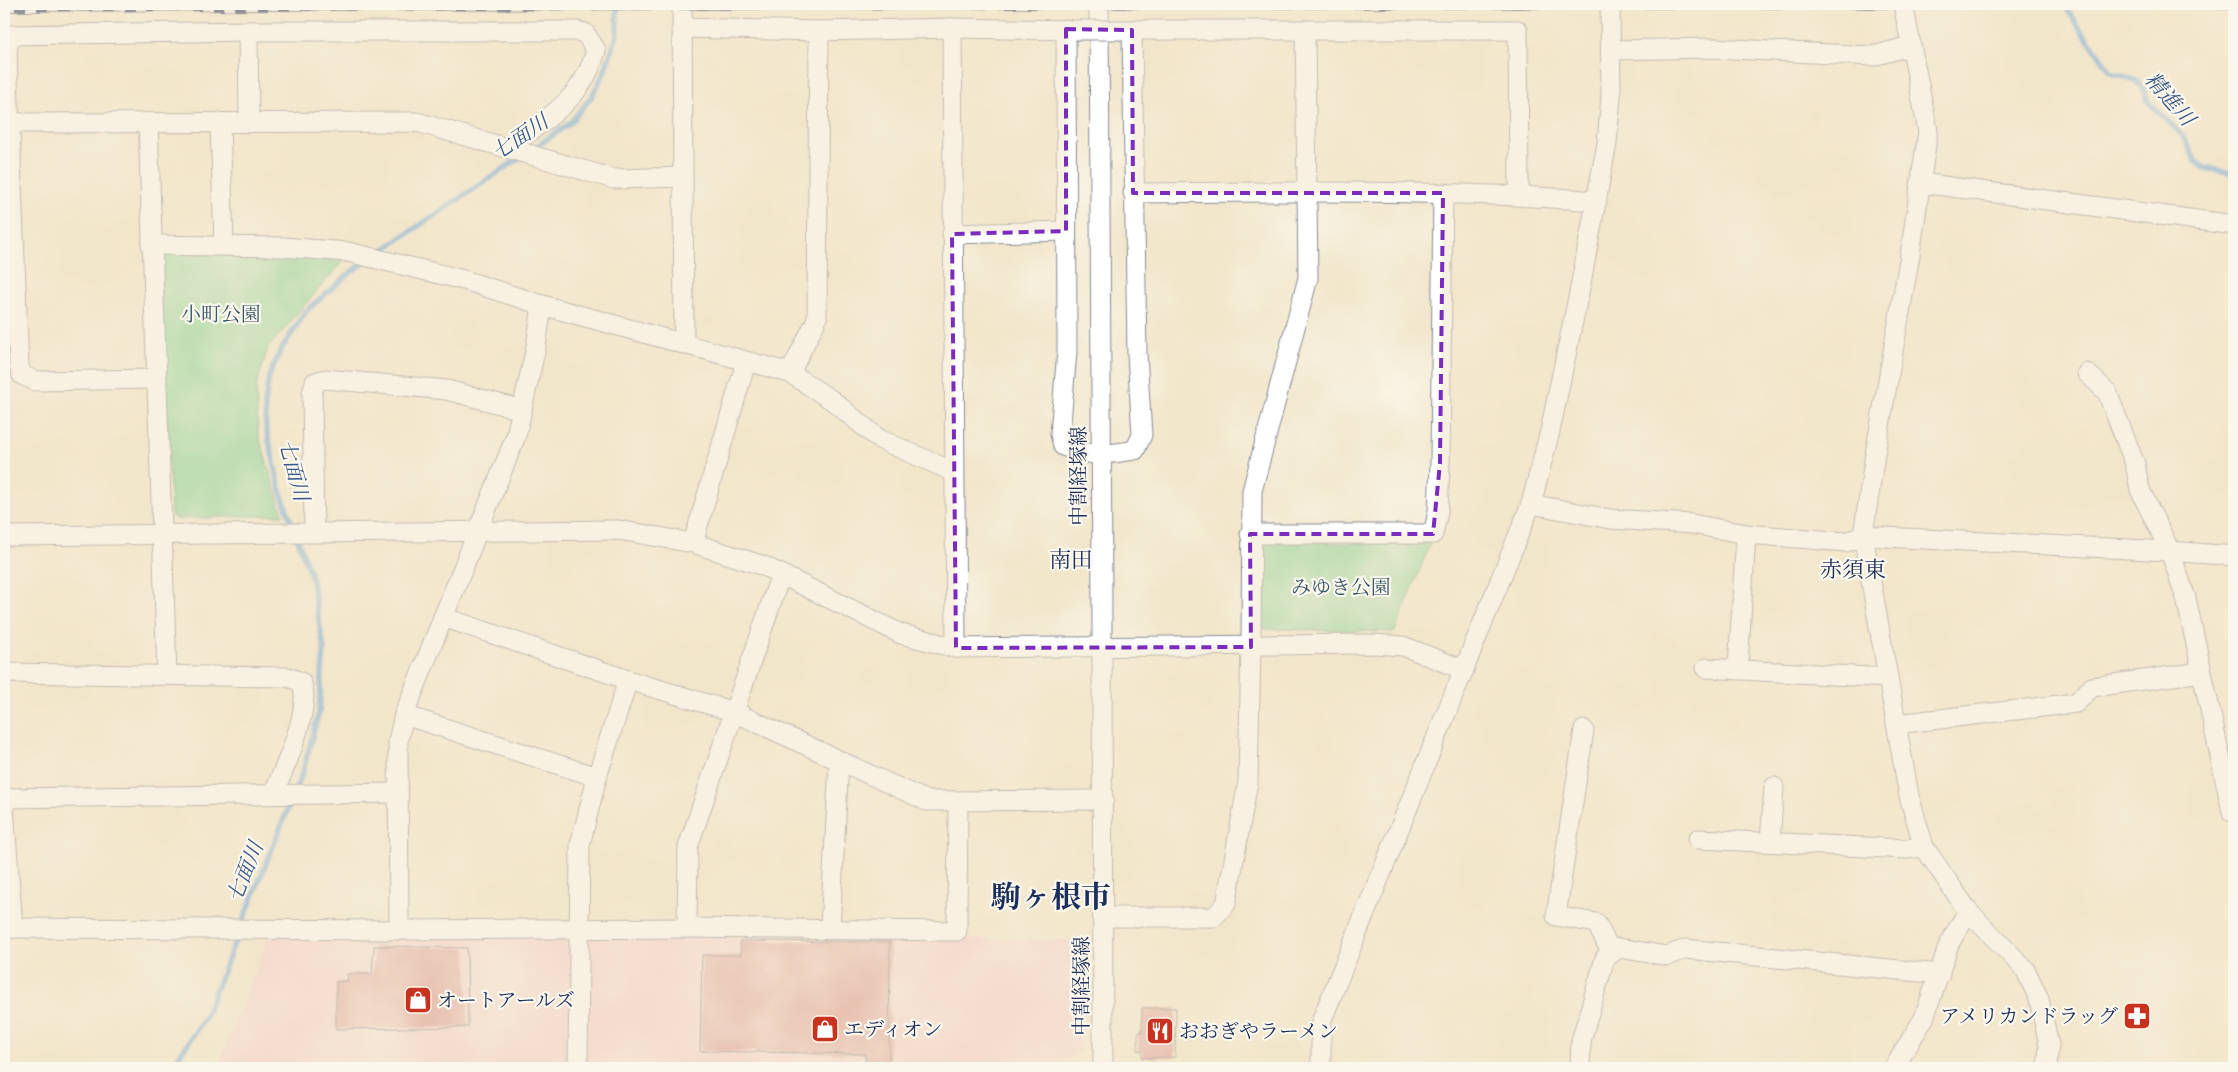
<svg xmlns="http://www.w3.org/2000/svg" width="2238" height="1072" font-family="'IM FELL Great Primer','Noto Serif JP',serif">
<style>
.built{fill:#f7cfd1}
.green{fill:#81d497;stroke:#4e827a}
.lines{fill:none;stroke-linecap:round;stroke-linejoin:round}
.stream{stroke:#6ba6dc;stroke-width:5.5}
.building{fill:#dc9291}
.minor-casing{stroke:#868a94;stroke-width:21}
.minor{stroke:#fff;stroke-width:19}
.rail-casing{stroke:#1b2f5e;stroke-width:5.5}
.rail{stroke:#fbf7ec;stroke-width:4;stroke-dasharray:11;stroke-linecap:butt}
.minor-bridge-casing{stroke:#868a94;stroke-width:21;stroke-linecap:butt}
.minor-bridge{stroke:#fff;stroke-width:19}
.marked{fill:none;stroke:#7b2cbf;stroke-width:4;stroke-dasharray:10 6;stroke-linejoin:round}
.labels{text-anchor:middle;stroke-width:4.5;stroke-linejoin:round;paint-order:stroke}
.park-label{font-size:20px;fill:#34586c;stroke:#fbf7ec}
.street-label{font-size:20px;fill:#1b2f5e;stroke:#fbf7ec}
.poi-label{font-size:20px;fill:#1b2f5e;stroke:#fbf7ec;text-anchor:start}
.water-label{font-size:21px;font-style:italic;fill:#37598a;stroke:#fbf7ec}
.quarter-label{font-size:22px;fill:#1b2f5e;stroke:#fbf7ec}
.town-label{font-size:30px;font-weight:bold;fill:#1b2f5e;stroke:#fbf7ec}
</style>
<rect width="100%" height="100%" fill="#fbf7ec"/>
<filter id="ink" filterUnits="userSpaceOnUse"><feTurbulence type="fractalNoise" baseFrequency=".02" numOctaves="2"/><feDisplacementMap in="SourceGraphic" scale="10" xChannelSelector="R" yChannelSelector="G"/><feConvolveMatrix kernelMatrix="1 2 1 2 8 2 1 2 1" color-interpolation-filters="sRGB"/></filter>
<filter id="wash" filterUnits="userSpaceOnUse"><feTurbulence type="fractalNoise" baseFrequency=".0096" numOctaves="4" result="noise"/><feDisplacementMap in="SourceGraphic" scale="20" xChannelSelector="R" yChannelSelector="G"/><feGaussianBlur stdDeviation="1.12" result="paint"/><feColorMatrix in="noise" values="0 0 0 0 0 0 0 0 0 0 0 0 0 0 0 0 0 1.4 0 .05"/><feComposite in="paint" operator="in"/></filter>
<g filter="url(#wash)">
<rect width="100%" height="100%" fill="#f2e6cb"/>
<g class="built">
<polygon points="269,935 566,936 571,940 570,1062 564,1066 218,1065"/>
<polygon points="591,936 1079,940 1080,1051 1055,1068 588,1065 585,1061 586,938"/>
</g>
<g class="green">
<polygon points="167,252 284,255 343,261 268,348 256,387 258,433 283,515 175,519 171,515 159,261"/>
<polygon points="1265,542 1430,544 1395,632 1265,629 1259,622 1258,551"/>
</g>
<g class="lines">
<g class="stream">
<polyline points="2068,11 2111,72 2137,81 2143,88 2149,103 2182,135 2195,160 2204,168 2234,173"/>
<polyline points="530,151 570,123 592,96 604,73 617,35 617,4"/>
<polyline points="377,254 521,157"/>
<polyline points="171,1068 204,1019 303,771 319,712 324,649 311,576 281,493 266,428 265,403 269,376 281,350 306,311 351,272 367,261"/>
</g>
</g>
<g id="blocks">
<g class="building">
<polygon points="740,941 890,942 889,1062 865,1062 865,1054 700,1051 702,955 741,955"/>
<polygon points="374,946 467,948 468,1027 336,1029 336,982 348,981 347,974 372,974"/>
<polygon points="1142,1008 1176,1008 1175,1057 1142,1058 1142,1050 1138,1051 1138,1033 1142,1032"/>
</g>
</g>
</g>
<g filter="url(#ink)">
<use href="#blocks" fill-opacity="0" stroke="#868a94" stroke-width="1"/>
<g class="lines">
<g class="minor-casing">
<g id="minor">
<polyline points="682,4 684,344"/>
<path d="M1099,4C1100,359 1104,713 1103,1068"/>
<polyline points="1903,4 1928,131 1910,255 1875,454 1863,536 1909,796 1924,847 1968,911 2025,969 2039,999 2049,1045 2047,1068"/>
<polyline points="682,28 819,31 952,28 1075,30"/>
<polyline points="952,28 956,648"/>
<path d="M1066,29L1067,351L1060,434L1063,446C1090,457 1106,455 1135,450L1142,435L1137,354L1132,30"/>
<polyline points="1122,30 1518,30 1519,195"/>
<polyline points="248,31 249,123"/>
<polyline points="1611,50 1713,48 1873,56 1910,46"/>
<polyline points="148,122 167,675"/>
<polyline points="220,122 224,246"/>
<polyline points="11,123 417,122 614,179 683,177"/>
<polyline points="1921,183 2234,225"/>
<path d="M1133,193C1288,192 1442,189 1597,201"/>
<polyline points="952,234 1066,231"/>
<polyline points="151,245 283,247 348,252 464,280 542,305 790,373 833,401 879,439 954,472"/>
<polyline points="790,373 817,319 819,31"/>
<polyline points="2087,373 2107,392 2135,464 2140,490 2170,551 2186,598 2232,812 2234,812"/>
<path d="M157,379L35,381L22,375L19,366L7,52L10,35L248,31H576L585,33L596,50C584,99 545,120 507,148"/>
<polyline points="1531,504 1610,519 1692,524 1746,534 1846,542 1863,536 2170,551 2234,556"/>
<polyline points="314,532 312,393 315,382 325,379 447,390 522,410"/>
<polyline points="1250,534 1433,534 1438,512 1440,463 1443,193"/>
<polyline points="4,536 618,530 693,543 764,566 901,634 956,648 1375,644 1403,646 1464,670"/>
<polyline points="693,543 746,362"/>
<polyline points="443,617 628,680 734,712 927,801 1104,800"/>
<polyline points="1706,668 1888,678"/>
<polyline points="1738,668 1746,534"/>
<path d="M4,673L288,677L301,682C313,706 284,770 273,794"/>
<polyline points="404,715 597,777"/>
<polyline points="1896,724 2076,703 2092,687 2202,672"/>
<polyline points="1584,730 1556,916 1596,923 1612,953"/>
<polyline points="4,798 398,793"/>
<polyline points="4,807 13,928"/>
<polyline points="1698,839 1906,849 1924,847"/>
<polyline points="1770,842 1774,787"/>
<polyline points="1103,917 1214,917 1226,904 1248,782 1251,647 1252,491 1308,278 1305,30"/>
<polyline points="4,928 399,930 687,928 957,931 958,802"/>
<polyline points="687,928 688,847 781,574"/>
<polyline points="830,929 839,762"/>
<polyline points="399,930 398,741 404,715 516,436 536,347 542,305"/>
<polyline points="578,1068 580,845 597,777 628,680"/>
<polyline points="1321,1068 1321,1022 1531,504 1550,431 1580,288 1607,143 1611,96 1610,4"/>
<polyline points="1580,1068 1581,1041 1605,958 1619,948 1667,956 1686,949 1940,974"/>
<polyline points="1894,1068 1924,1018 1949,944 1968,911"/>
</g>
</g>
<use href="#minor" class="minor"/>
<g class="rail-casing">
<g id="rail">
<polyline points="2069,4 2234,6"/>
<polyline points="4,9 1124,6 1903,6 2035,4"/>
</g>
</g>
<use href="#rail" class="rail"/>
<g class="minor-bridge-casing">
<polyline id="minor-bridge" points="1075,30 1122,30"/>
</g>
<use href="#minor-bridge" class="minor-bridge"/>
</g>
</g>
<path d="M0 0H2238V1072H0ZM1066,29L1132,30L1133,193H1443L1440,463L1433,534H1250L1251,647L956,648L952,234L1066,231Z" fill="#f2e6cb" fill-opacity=".55" fill-rule="evenodd"/>
<path class="marked" d="M1066,29L1132,30L1133,193H1443L1440,463L1433,534H1250L1251,647L956,648L952,234L1066,231Z"/>
<defs>
<g id="shop-square" transform="scale(1.4375)"><rect x="-9" y="-9" width="18" height="18" rx="4" fill="#c8321e" stroke="#fbf7ec"/><path d="M-5-2.5h2.3a2.7 3.5 0 0 1 5.4 0H5L5.5 6h-11ZM-1.5-2.5h3a1.5 2.3 0 0 0-3 0Z" fill="#fff"/></g>
<g id="pharmacy-square" transform="scale(1.4375)"><rect x="-9" y="-9" width="18" height="18" rx="4" fill="#c8321e" stroke="#fbf7ec"/><path d="M-2-6h4v4h4v4h-4v4h-4v-4h-4v-4h4Z" fill="#fff"/></g>
<g id="restaurant-square" transform="scale(1.4375)"><rect x="-9" y="-9" width="18" height="18" rx="4" fill="#c8321e" stroke="#fbf7ec"/><path d="M-5-6h1v4h1v-4h1v4h1v-4h1v5L-1.5 .5V6h-2V.5L-5-1ZM5-6V6H3V1.5H1.5Q1.5-4 5-6Z" fill="#fff"/></g>
</defs>
<g fill-rule="evenodd">
<use href="#shop-square" x="418" y="1000"/>
<use href="#pharmacy-square" x="2137" y="1016"/>
<use href="#shop-square" x="825" y="1029"/>
<use href="#restaurant-square" x="1160" y="1031"/>
</g>
<g class="labels">
<g class="park-label">
<text x="221" y="321">小町公園</text>
<text x="1341" y="594">みゆき公園</text>
</g>
<g class="street-label">
<text transform="translate(1078 476) rotate(-90)" y="7">中割経塚線</text>
<text transform="translate(1081 986) rotate(-90)" y="7">中割経塚線</text>
</g>
<g class="poi-label">
<text x="437" y="1007">オートアールズ</text>
<text x="2118" y="1023" text-anchor="end">アメリカンドラッグ</text>
<text x="844" y="1036">エディオン</text>
<text x="1179" y="1038">おおぎやラーメン</text>
</g>
<g class="water-label">
<text transform="translate(2170 99) rotate(49)" y="7">精進川</text>
<text transform="translate(520 137) rotate(-34)" y="7">七面川</text>
<text transform="translate(294 470) rotate(75)" y="7">七面川</text>
<text transform="translate(245 872) rotate(-68)" y="7">七面川</text>
</g>
<g class="quarter-label">
<text x="1071" y="567">南田</text>
<text x="1853" y="577">赤須東</text>
</g>
<g class="town-label">
<text x="1051" y="907">駒ヶ根市</text>
</g>
</g>
<rect width="2238" height="1072" fill="none" stroke="#fbf7ec" stroke-width="20"/>
</svg>
